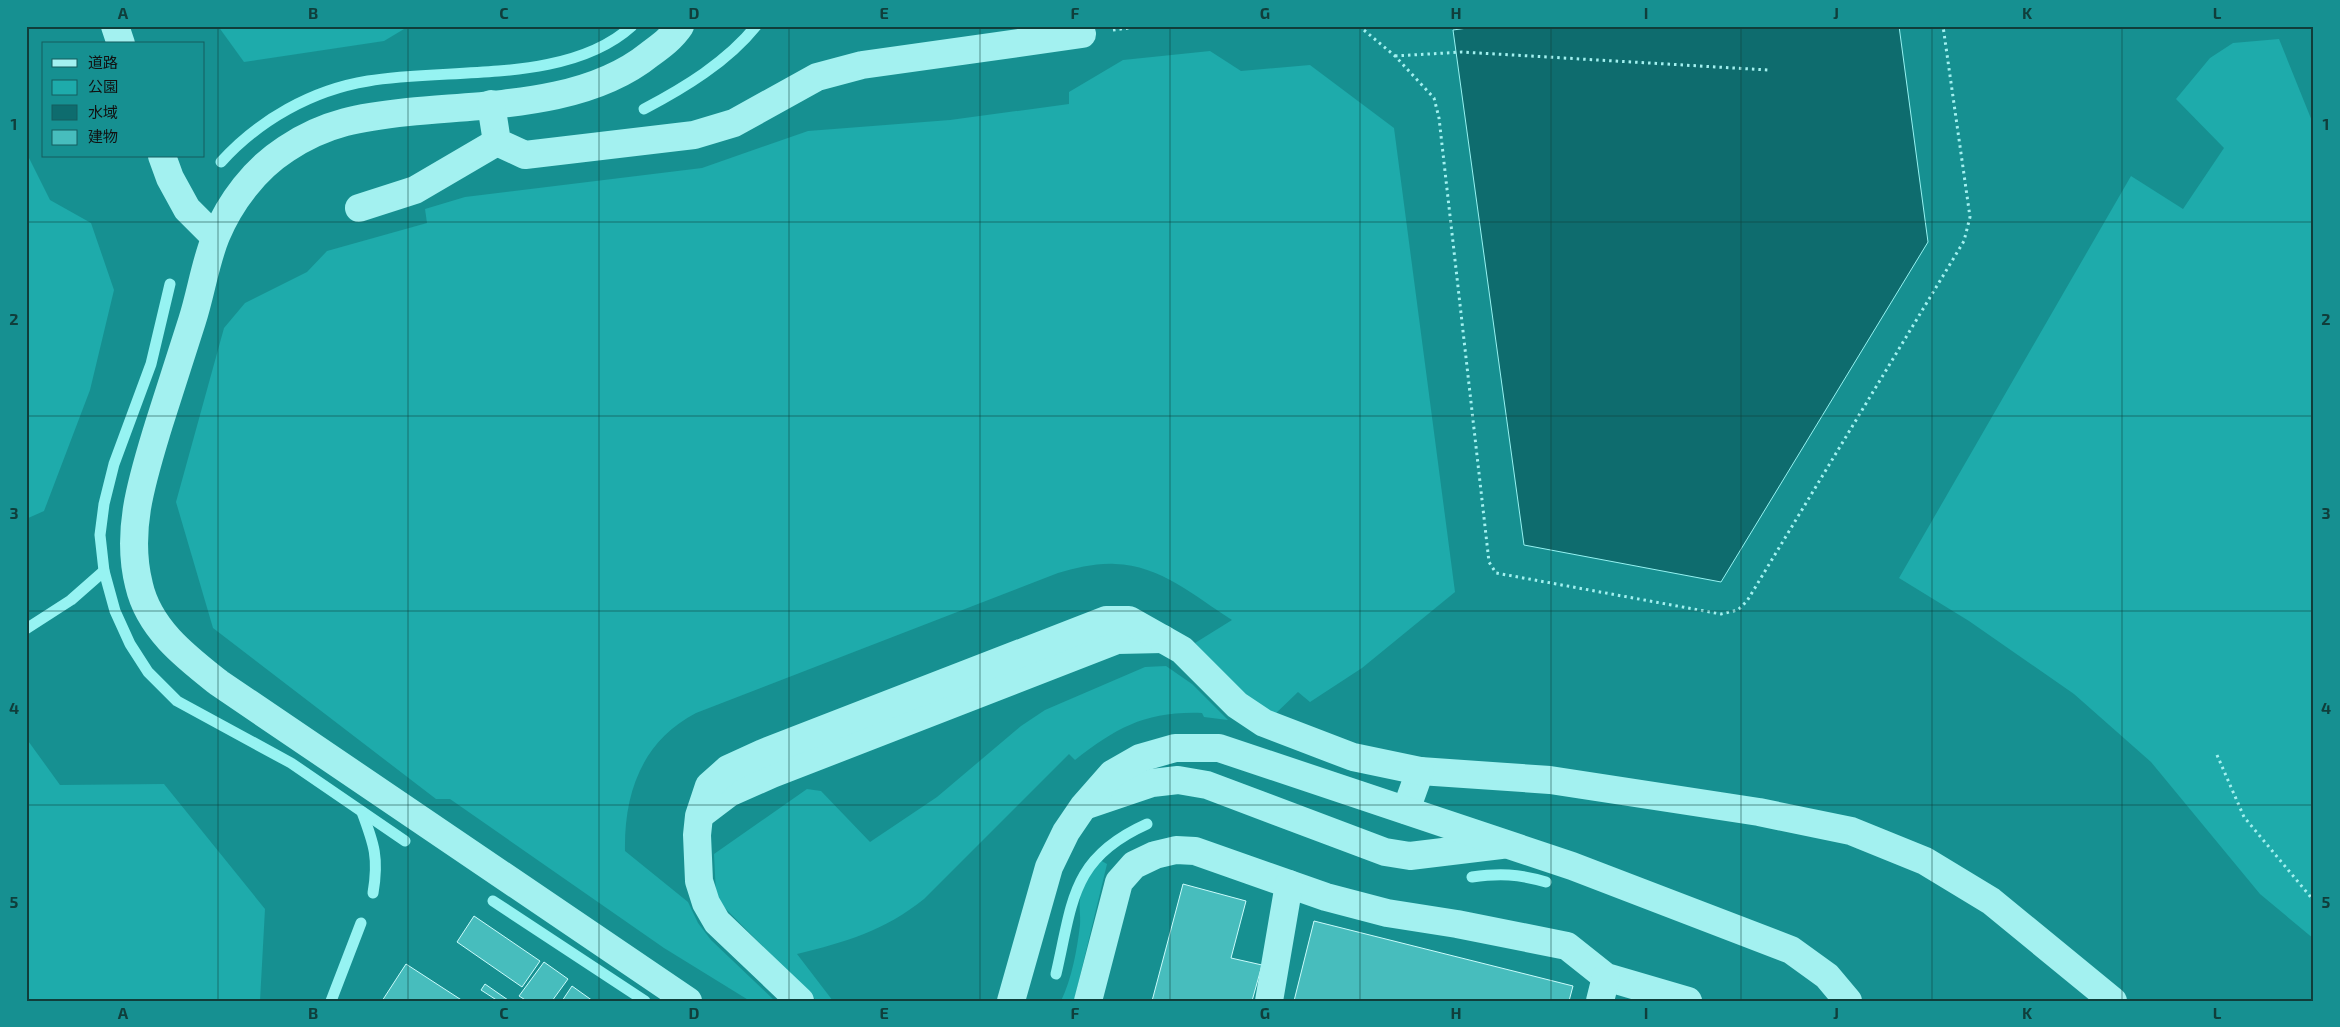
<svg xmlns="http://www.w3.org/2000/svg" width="2340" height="1027" font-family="'Exo 2','Noto Sans JP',sans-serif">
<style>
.green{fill:#1eabab}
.water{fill:#0e6c6e;stroke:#96f3f2}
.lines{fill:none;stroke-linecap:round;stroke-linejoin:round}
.stream{stroke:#96f3f2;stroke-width:11}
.building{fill:#47bdbd;stroke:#cafcfc}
.path{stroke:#a3f1f0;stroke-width:3;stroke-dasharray:2.5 4;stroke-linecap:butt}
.minor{stroke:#a3f1f0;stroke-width:28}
.grid{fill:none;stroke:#103e3b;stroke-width:1;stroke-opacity:0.55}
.neatline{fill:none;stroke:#103e3b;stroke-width:2}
.grid-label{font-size:16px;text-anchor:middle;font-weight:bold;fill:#103e3b}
</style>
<rect width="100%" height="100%" fill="#169091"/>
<g class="green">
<polygon points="218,26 409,26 384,41 244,62"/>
<polygon points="2279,39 2314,126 2314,939 2260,894 2151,762 2074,694 1969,621 1899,578 2131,176 2183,209 2224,148 2176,99 2210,58 2233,43"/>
<path d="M1210,51L1241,71L1310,65L1394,128L1455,592L1362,668L1310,702L1298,692L1273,716C1242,697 1219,671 1195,643L1232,620C1196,597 1160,565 1115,564C1096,563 1076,568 1058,573L696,713C642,741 624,793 625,851L688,902L698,923L711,940L775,1001H750L664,948L450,799H436L213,628L176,502L224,328L245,303L307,272L327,251L427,223L425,209L465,197L702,168L808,131L950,120L1069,104V92L1123,60Z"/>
<polygon points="26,152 50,200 91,223 114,290 90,390 44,511 26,519"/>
<path d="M1166,666L1192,684L1228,720L1204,717L1202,713C1147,711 1117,727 1075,760L1069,754L924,899C884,931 846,942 797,954L833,1001H817L721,904L716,894L714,854L807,789L821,791L870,842L937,797L1021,726L1045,710L1145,667Z"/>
<polygon points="26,738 60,785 164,784 265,909 260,1001 26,1001"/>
<path d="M1100,860L1107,864L1074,1001H1061C1072,978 1077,950 1080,925C1081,915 1078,905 1081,894C1085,882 1093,871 1100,860Z"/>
</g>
<polygon class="water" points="1482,26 1899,26 1928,242 1721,582 1524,545 1453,30"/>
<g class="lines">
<g class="stream">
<path d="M644,109C684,88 727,62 756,26"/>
<path d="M221,162C259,120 312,90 368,81C449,67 567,85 632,26"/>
<polyline points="170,284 151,364 114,464 104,504 100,535 104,571 115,611 130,644 148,672 177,701 291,763 405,841"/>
<polyline points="26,629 71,600 104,571"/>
<path d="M362,812C374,844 379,858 373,893"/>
<path d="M1472,877C1500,873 1518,874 1546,882"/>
<polyline points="493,901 645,1001"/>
<path d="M1056,974C1073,901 1071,858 1147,824"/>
<polyline points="331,1001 361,923"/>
</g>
</g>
<g class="building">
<polygon points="1183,884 1246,901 1231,958 1262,965 1252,1001 1152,1001"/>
<polygon points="474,916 540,961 522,987 457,942"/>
<polygon points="1314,921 1573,986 1569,1001 1294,1001"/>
<polygon points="544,962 568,979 552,1001 527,1001 519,996"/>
<polygon points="406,964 463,1001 382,1001"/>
<polygon points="485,984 508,1000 507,1001 498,1001 481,990"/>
<polygon points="572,986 593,1001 562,1001"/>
</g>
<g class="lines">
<g class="path">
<polyline points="1359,26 1395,56 1434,98 1439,118 1489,562 1496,573 1721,614 1738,610 1747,601 1964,241 1970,217 1943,26"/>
<polyline points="1113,30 1145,26"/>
<polyline points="1395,56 1462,52 1768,70"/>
<polyline points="2217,755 2244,817 2314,901"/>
</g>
<g class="minor">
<polyline points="115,26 121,44"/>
<path d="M680,26C672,38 661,46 650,54C586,106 487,104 408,112C362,117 326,122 286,149C255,169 230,202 216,236C205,263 201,293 192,321C181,355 170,390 159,424C143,477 125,530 139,585C149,629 186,657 219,683L688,1001"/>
<polyline points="491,104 497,142 525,155 694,135 734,123 817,77 862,65 1082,34"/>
<polyline points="162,156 170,178 187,209 215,237"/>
<polyline points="359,208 415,190 497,142"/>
<polyline points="1087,805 1152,783 1178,780 1207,785 1385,852 1410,856 1501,845"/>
<polyline points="1406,810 1420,771 1550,780 1759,812 1851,831 1925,861 1991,901 2113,1001"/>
<polyline points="700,815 729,793 772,774 1117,640 1163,639"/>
<polyline points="800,1001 717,922 706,903 699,881 697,835 699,816 709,786 728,769 763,753 1106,620 1129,620 1182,650 1237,705 1264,723 1353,757 1420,771"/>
<polyline points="1011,1001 1049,867 1066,832 1083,807 1112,774 1140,758 1175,748 1219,748 1572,866 1791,950 1827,976 1848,1001"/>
<polyline points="1088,1001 1119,882 1134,865 1155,855 1176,850 1195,851 1326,897 1387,913 1457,924 1567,946 1606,977 1688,1001"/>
<polyline points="1269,1001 1289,884"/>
<polyline points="1600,1001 1606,977"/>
</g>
</g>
<path class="grid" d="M218,26V1001M408,26V1001M599,26V1001M789,26V1001M980,26V1001M1170,26V1001M1360,26V1001M1551,26V1001M1741,26V1001M1932,26V1001M2122,26V1001M26,222H2314M26,416H2314M26,611H2314M26,805H2314"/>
<rect width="2340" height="1027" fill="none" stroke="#169091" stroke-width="55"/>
<rect x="42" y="42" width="162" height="115" fill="#169091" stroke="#145d5e"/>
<rect x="52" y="59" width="25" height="8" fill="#a3f1f0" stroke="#145d5e"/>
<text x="88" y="68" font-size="15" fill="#111111">道路</text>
<rect x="52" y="80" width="25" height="15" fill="#1eabab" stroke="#145d5e"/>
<text x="88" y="92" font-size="15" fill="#111111">公園</text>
<rect x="52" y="105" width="25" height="15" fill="#0e6c6e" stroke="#145d5e"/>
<text x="88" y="118" font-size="15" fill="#111111">水域</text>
<rect x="52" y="130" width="25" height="15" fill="#47bdbd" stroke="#145d5e"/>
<text x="88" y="142" font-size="15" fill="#111111">建物</text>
<rect x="28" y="28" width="2284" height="972" class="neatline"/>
<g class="grid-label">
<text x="123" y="19">A</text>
<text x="313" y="19">B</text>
<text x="504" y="19">C</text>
<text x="694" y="19">D</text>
<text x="884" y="19">E</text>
<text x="1075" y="19">F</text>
<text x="1265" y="19">G</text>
<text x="1456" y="19">H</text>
<text x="1646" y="19">I</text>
<text x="1836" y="19">J</text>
<text x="2027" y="19">K</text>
<text x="2217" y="19">L</text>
<text x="14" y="130">1</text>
<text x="2326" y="130">1</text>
<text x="14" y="325">2</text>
<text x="2326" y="325">2</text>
<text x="14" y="519">3</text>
<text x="2326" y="519">3</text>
<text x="14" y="714">4</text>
<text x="2326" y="714">4</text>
<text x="14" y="908">5</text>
<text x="2326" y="908">5</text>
<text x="123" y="1019">A</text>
<text x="313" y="1019">B</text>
<text x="504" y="1019">C</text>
<text x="694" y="1019">D</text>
<text x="884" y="1019">E</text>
<text x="1075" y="1019">F</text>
<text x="1265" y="1019">G</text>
<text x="1456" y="1019">H</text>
<text x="1646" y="1019">I</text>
<text x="1836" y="1019">J</text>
<text x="2027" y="1019">K</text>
<text x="2217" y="1019">L</text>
</g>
</svg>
